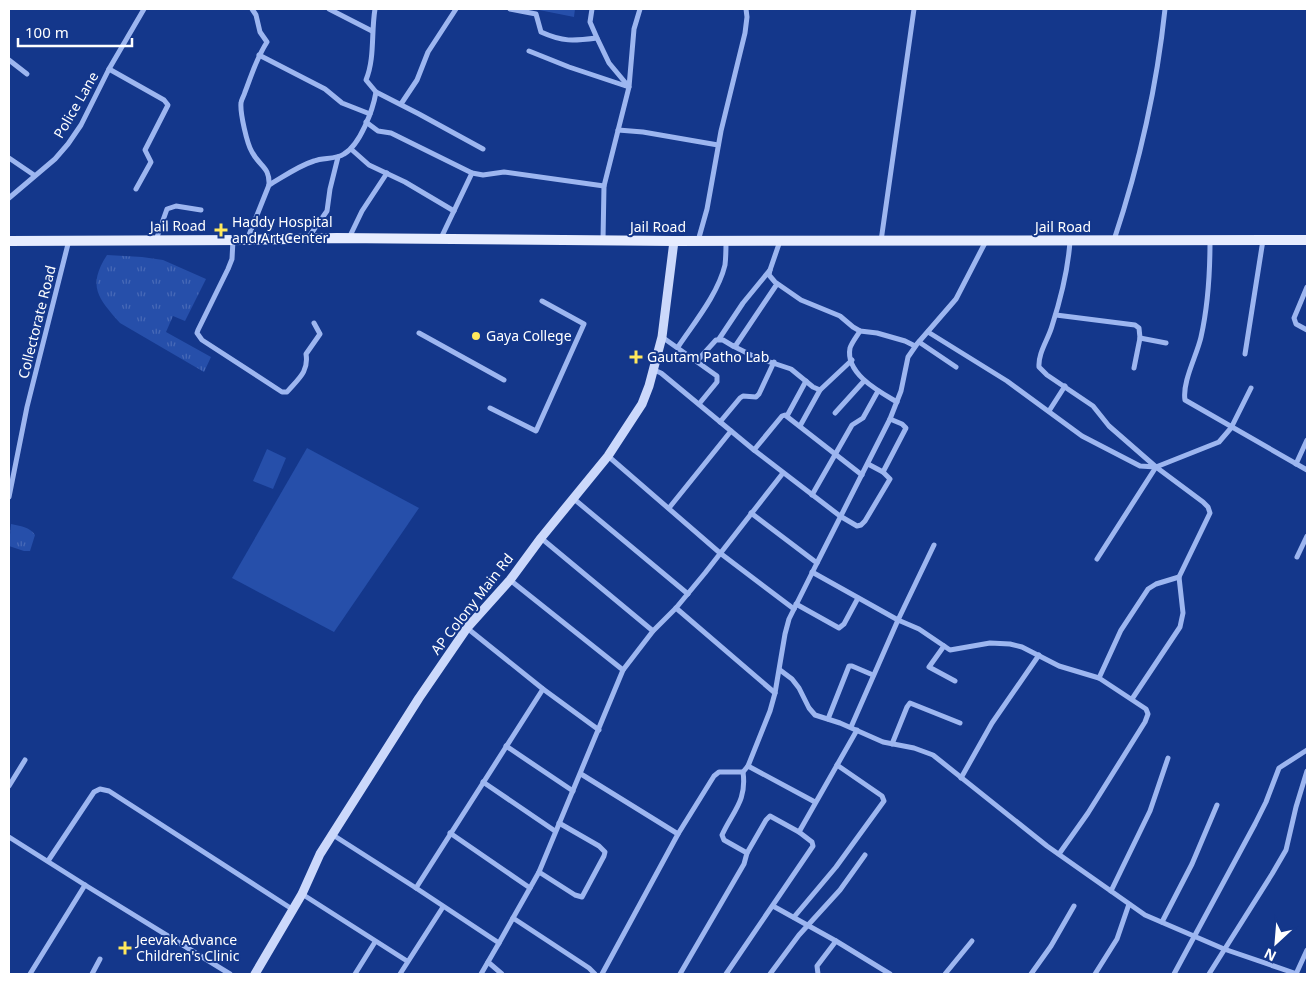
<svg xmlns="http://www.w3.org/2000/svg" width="1316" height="983" font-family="'Noto Sans',sans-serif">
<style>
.grass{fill:url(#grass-tufts)}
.pitch{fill:#264faa}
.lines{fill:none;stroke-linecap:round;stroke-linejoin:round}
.street{stroke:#9db6f0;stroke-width:5}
.secondary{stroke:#cbd8fb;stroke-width:9}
.primary{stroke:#e6ecff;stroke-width:10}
.poi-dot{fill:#ffe85c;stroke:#14378b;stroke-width:2}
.labels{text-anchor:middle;stroke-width:4;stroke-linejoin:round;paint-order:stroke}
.street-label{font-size:14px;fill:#fff;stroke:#14378b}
.poi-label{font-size:14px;fill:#fff;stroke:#14378b;text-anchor:start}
</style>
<defs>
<pattern id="grass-tufts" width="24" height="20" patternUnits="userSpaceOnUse" patternTransform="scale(1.25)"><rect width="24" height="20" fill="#264faa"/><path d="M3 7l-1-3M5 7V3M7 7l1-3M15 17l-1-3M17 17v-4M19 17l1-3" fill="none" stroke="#4769b7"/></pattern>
</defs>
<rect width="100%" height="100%" fill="#14378b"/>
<g class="grass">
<path d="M107,255L142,257L163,260L206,279L185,321L173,316L166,332L211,357L204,372L120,323C98,298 87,286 107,255Z"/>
<path d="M11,524C20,526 30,527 35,535L30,551H24L9,546Z"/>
</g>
<g class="pitch">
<polygon points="534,9 575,9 574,17"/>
<polygon points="307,448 419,508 334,632 232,578"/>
<polygon points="267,449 286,458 273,489 253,481"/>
</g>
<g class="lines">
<g class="street">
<polyline points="329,9 372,31"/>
<path d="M510,9L536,14L541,32C563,42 573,41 597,38"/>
<polyline points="592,9 590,22 597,38 609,63 629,87 604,186 603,240"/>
<polyline points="529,51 569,67 629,87 634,29 640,9"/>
<polyline points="259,55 325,89 342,103 370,114"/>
<polyline points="9,60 27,74"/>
<polyline points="109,69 164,100 168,105 145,150 151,162 136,189"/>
<polyline points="376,92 419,114 483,149"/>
<polyline points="401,104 417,80 428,52 456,9"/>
<polyline points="366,122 378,131 391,133 472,173 483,175 504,172 604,186"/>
<polyline points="618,130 643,132 718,145"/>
<polyline points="351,149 369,165 405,182 454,211"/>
<polyline points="9,158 34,175"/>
<path d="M269,185C283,177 298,166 314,161C323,157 335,160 344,154C360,145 373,110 376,92L366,80C375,58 371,33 375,9"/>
<polyline points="9,198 55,159 68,144 81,125 109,69 144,9"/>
<polyline points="308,238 327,211 330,189 338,157"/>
<polyline points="349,238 362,211 387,173"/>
<polyline points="441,238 472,173"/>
<polyline points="156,240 167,209 176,206 201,210"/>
<path d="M233,240L232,259L228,269L198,330L197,333L202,340L282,392H287C298,379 309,372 306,354L320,334L314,323"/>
<path d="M247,240L269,185C270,167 260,167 252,152C247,144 240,113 241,103C241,100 244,96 245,92C252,74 256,59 267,42L260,32L256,15L252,9"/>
<path d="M1114,240C1138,168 1157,85 1165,9"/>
<polyline points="698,241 707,209 721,131 745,33 747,17 746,9"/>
<polyline points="780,241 770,270 769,275 775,282 801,300 840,316 853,327 860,331 877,333 905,341 915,346"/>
<polyline points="881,241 914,9"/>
<path d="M1070,241C1068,271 1061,298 1052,326C1048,340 1038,353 1039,367L1047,375L1093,406L1109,426L1156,467L1203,502L1208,507L1210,513L1179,577L1183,613L1180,627L1132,699"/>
<path d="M1210,241C1210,273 1208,306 1201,337C1197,355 1182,382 1185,400L1307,470"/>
<polyline points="1307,287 1294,318 1296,324 1307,330"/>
<polyline points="1056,315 1135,325 1139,328 1140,338 1134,368"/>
<path d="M860,331C857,336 852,342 850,348C845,374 880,392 897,402"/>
<polyline points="928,332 1007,381 1082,436 1140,466 1156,467 1219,442 1231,428 1251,388"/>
<polyline points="419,333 504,380"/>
<polyline points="662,337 717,376 717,382 699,404"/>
<polyline points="1140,338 1166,343"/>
<polyline points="719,339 743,303 770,270"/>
<polyline points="919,342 956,367"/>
<polyline points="733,346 755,357 791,369 813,387 820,390 852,360"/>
<path d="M678,347C694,323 718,294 725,265C726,257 726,249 726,241"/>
<polyline points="1245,354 1263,240"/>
<polyline points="697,361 716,340 723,340 733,346 736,345 777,284"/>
<polyline points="654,370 661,373 754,450 840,516 857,526 861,525 865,521 890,479 883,472 868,464"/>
<polyline points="490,408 536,431 584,324 542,301"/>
<polyline points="1049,411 1065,386"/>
<polyline points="835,413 864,381"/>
<polyline points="787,416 806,381"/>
<polyline points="720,422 740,398 743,396 756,397 759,394 774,362"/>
<polyline points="800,426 820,390"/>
<polyline points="754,450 782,416 785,415 862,475"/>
<polyline points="608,456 720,553 794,609"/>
<polyline points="1296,464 1307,440"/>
<polyline points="883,472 906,428 902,424 890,419"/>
<polyline points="812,495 852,425 863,418 878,391"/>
<polyline points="9,497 27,407 69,240"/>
<polyline points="574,499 688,594"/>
<polyline points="669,508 731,431"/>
<polyline points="541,538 653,631"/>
<polyline points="1297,557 1307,536"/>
<polyline points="1097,559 1156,467"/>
<polyline points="817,563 890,419 901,391 908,357 917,344 956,299 986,241"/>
<polyline points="812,572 898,620 919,629 950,650 990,643 1010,644 1022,647 1059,666 1099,678 1146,709 1148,714 1145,722 1088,813 1059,854"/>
<polyline points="510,580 623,670"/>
<polyline points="796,604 839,628 844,624 858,598"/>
<polyline points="676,608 775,693"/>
<polyline points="467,628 543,689 599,730"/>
<polyline points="944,646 929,667 955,681"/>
<polyline points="780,670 792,679 799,688 809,708 815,715 840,723 883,742 914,748 933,755 1047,846 1145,915 1224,949 1297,974"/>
<polyline points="1099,678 1121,630 1148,589 1156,584 1179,577"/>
<polyline points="828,719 849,666 852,666 873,675"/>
<polyline points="851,727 898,620 934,545"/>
<polyline points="892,744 907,707 910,703 960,723"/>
<polyline points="506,746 573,791"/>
<polyline points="748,766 815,802"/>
<polyline points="581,774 678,834"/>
<polyline points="961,778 992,723 1039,655"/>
<polyline points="483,782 555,831"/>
<polyline points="9,786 25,760"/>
<polyline points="450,833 530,888 513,918"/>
<polyline points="333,835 416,888 499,943 513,918 589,968 595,974"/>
<polyline points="9,837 85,885 230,974"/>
<polyline points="747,853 766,820 770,816 799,832 857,730"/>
<polyline points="48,861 94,792 100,789 109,791 292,909"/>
<polyline points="539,872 575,895 582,897 604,856 605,852 599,846 559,823"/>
<polyline points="416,888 543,689"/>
<polyline points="530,888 539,872 623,670 653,631 676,608 705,573 783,473"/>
<polyline points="1111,891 1150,811 1168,758"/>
<polyline points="302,894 407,961"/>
<polyline points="773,906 836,941 890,974"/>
<polyline points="794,917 836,867 884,801 882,796 837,765"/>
<polyline points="1162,922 1192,864 1217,805"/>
<polyline points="488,962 502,974"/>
<polyline points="30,974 85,885"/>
<polyline points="92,974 100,959"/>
<polyline points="355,974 375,942"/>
<polyline points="400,974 443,907"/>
<polyline points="481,974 499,943"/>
<polyline points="602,974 678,834 714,776 719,772 743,772"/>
<path d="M680,974L744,864L747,853L724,840L722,835C733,811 747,801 743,772L748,766L770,711L775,693L785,634L789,619L817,563L751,513"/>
<polyline points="726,974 813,846 812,842 799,832"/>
<polyline points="770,974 799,935 840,890 865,855"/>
<polyline points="818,974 817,966 836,941"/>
<polyline points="945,974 972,941"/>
<polyline points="1031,974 1051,946 1074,906"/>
<polyline points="1095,974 1117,939 1129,904"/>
<polyline points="1174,974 1255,824 1266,802 1279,768 1307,750"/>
<polyline points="1209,974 1272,874 1286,850 1296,807 1307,771"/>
<polyline points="1296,974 1307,950"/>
</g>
<polyline class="secondary" points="255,974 302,894 320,854 419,698 467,628 510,580 541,538 608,456 642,404 649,386 662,337 674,241"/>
<polyline class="primary" points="9,241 246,240 337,238 674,241 1307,240"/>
</g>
<g class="poi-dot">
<path d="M218.5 222.5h5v5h5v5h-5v5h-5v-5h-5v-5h5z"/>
<circle cx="476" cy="336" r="5"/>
<path d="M633.5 349.5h5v5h5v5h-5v5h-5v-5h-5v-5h5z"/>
<path d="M122.5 940.5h5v5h5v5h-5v5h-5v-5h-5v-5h5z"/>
</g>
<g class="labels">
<g class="street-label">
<text transform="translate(76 105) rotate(-60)" y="5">Police Lane</text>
<text transform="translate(178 226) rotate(-1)" y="5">Jail Road</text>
<text x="658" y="232">Jail Road</text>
<text x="1063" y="232">Jail Road</text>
<text transform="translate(37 322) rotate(-76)" y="5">Collectorate Road</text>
<text transform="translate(472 604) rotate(-52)" y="5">AP Colony Main Rd</text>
</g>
<g class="poi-label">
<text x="232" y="227">Haddy Hospital<tspan x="232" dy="16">and Art Center</tspan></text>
<text x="486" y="341">Gaya College</text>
<text x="647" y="362">Gautam Patho Lab</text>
<text x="136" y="945">Jeevak Advance<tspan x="136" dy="16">Children's Clinic</tspan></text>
</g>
</g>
<rect width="1316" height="983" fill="none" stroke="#ffffff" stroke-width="20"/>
<g transform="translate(1276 943) rotate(206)" stroke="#14378b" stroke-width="4" paint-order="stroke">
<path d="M0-4L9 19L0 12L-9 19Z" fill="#ffffff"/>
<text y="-8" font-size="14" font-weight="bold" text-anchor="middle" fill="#ffffff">N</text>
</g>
<path d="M18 38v8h114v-8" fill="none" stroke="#ffffff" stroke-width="2.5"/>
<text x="25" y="38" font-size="15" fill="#ffffff" stroke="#14378b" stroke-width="4" paint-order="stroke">100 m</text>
</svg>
